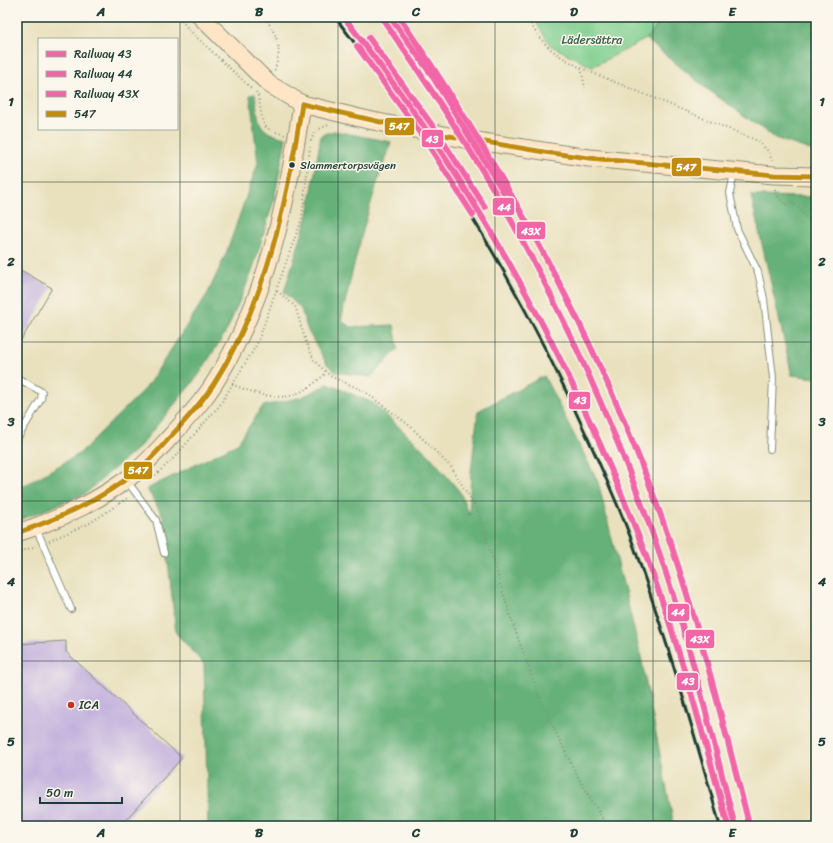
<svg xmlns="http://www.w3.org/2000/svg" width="833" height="843" font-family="Sriracha,sans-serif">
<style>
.green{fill:#7ece8e;stroke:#4e8661}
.forest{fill:#66b179;stroke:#427756}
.building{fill:#beaadb}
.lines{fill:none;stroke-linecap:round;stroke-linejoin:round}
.lane-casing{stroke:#848f79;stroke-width:8}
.secondary-casing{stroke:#848f79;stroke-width:19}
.path{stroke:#848f79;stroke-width:2;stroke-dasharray:1 3;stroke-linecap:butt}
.lane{stroke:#fff;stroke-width:6}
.secondary{stroke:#fee5c5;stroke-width:17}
.rail{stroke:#1f3d34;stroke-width:3}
.secondary-bridge-casing{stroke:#848f79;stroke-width:19;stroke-linecap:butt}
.secondary-bridge{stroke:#fee5c5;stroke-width:17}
.bus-1-casing{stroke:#fbf7ec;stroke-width:8}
.bus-1{stroke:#c18c0d;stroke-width:5}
.rail-1-casing{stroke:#fbf7ec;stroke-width:9}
.rail-2-casing{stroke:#fbf7ec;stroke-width:9}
.rail-3-casing{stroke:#fbf7ec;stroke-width:9}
.rail-1{stroke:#f166a7;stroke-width:6}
.rail-2{stroke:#f166a7;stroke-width:6}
.rail-3{stroke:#f166a7;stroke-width:6}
.grid{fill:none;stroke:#1f3d34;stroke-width:1;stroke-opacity:0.55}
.bus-dot{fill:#1f3d34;stroke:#fbf7ec;stroke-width:1.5}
.poi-dot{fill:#c8321e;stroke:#fbf7ec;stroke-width:1.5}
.labels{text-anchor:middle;stroke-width:3;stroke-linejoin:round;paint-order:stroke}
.bus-label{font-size:11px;fill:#1f3d34;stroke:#fbf7ec;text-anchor:start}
.park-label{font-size:12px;fill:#37614a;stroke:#fbf7ec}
.poi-label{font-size:12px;fill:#1f3d34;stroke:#fbf7ec;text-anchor:start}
.line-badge{stroke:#fbf7ec;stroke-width:1.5}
.badge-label{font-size:11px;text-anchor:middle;font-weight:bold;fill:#fff}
.neatline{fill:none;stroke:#1f3d34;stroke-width:1.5}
.grid-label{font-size:13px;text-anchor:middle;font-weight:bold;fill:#1f3d34}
</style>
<rect width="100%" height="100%" fill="#fbf7ec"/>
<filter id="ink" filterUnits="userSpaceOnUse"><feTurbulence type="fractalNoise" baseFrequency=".025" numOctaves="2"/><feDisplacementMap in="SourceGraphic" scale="8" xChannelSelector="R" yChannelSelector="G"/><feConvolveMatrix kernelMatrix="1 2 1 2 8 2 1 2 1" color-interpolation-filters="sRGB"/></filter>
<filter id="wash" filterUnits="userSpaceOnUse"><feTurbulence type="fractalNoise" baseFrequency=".012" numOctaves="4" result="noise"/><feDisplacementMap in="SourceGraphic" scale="16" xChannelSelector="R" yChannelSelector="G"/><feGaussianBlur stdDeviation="0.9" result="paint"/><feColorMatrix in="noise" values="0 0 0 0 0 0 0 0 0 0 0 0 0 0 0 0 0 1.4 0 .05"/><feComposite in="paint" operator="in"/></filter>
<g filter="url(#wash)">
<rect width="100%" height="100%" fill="#e9e1be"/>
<polygon class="green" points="533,17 664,17 646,39 592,67 550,45"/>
<g class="forest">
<polygon points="664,17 816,17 816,152 775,138 706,88 646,39"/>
<path d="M255,94C259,120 255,132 286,138L274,200L251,274L227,330L198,376L139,447L85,494L17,521V488L22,487L79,454L146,388L208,293L226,254L258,163L250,95Z"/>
<path d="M334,131L391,142C370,200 354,260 341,321L351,327L394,325L398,349L371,377L335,372L327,364L308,331L301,309L284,292L308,215L321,135Z"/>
<polygon points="751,196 816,197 816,378 792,375"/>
<polygon points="544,376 598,482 641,657 674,826 208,826 204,664 176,633 163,516 147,489 237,444 263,406 302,397 328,384 373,403 429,455 460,492 469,515 471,472 478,411"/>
</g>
<g id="blocks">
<g class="building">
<polygon points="17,268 52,288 17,347"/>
<polygon points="66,641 66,652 182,758 120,826 17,826 17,644"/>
</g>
</g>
</g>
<g filter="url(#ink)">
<use href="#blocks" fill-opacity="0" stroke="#848f79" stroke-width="1"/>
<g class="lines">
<g class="lane-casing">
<g id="lane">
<polyline points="734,173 730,193 737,229 758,272 764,299 773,378 770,449"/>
<polyline points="17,387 21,380 42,392 41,399 17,439"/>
<polyline points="127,481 156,520 164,553"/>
<polyline points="36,528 71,609"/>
</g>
</g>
<g class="secondary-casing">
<g id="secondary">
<polyline points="201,17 269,84 302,104 368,120"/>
<polyline points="589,158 774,175 816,176"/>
<path d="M17,533C55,521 93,504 126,480C143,468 158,450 173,434C189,416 206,398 218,377C268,295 288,198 302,104"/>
</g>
</g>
<g class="path">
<polyline points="179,17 189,30 251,88"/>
<path d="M265,17C278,38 283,47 274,72"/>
<path d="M527,17C543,47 552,52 581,68L585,88"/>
<polyline points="581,68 758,141 769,152 772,161"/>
<path d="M256,92C262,102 259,122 267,128C271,131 279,133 285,135"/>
<polyline points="311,141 315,131 328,125"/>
<polyline points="775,189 776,194 785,205 792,201 811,223 812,243 816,262"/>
<polyline points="277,291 295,306 306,342 314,360 330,376 364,391 410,426 451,467 477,509 513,624 543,707 579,779 607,826"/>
<path d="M232,384C246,391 277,401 293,395C305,391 317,382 326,373"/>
<polyline points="152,478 172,460 220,405 257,344 302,218 310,147"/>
<polyline points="49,541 90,523 129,497"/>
<polyline points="17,553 36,546"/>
</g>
<use href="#lane" class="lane"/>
<use href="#secondary" class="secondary"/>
<g class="rail">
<path d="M335,17C435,148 517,281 585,432C602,469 619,506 633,544C666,637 694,731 720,826"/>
<path d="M399,17C514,173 601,348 665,530C700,626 724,727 749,826"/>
</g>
<g class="secondary-bridge-casing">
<polyline id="secondary-bridge" points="368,120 464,139 589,158"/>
</g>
<use href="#secondary-bridge" class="secondary-bridge"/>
<g class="bus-1-casing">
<g id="bus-1">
<polyline points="302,104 420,131 544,152 589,158 774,175 816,176"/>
<path d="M17,533C55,520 92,504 125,480C143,468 157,452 171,436C186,420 201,403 213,385C267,301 287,201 302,104"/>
</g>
</g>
<use href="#bus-1" class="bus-1"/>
<g class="rail-1-casing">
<g id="rail-1">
<path d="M344,17C374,57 404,97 432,138C516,263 585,399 640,540C676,633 702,730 728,826"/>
<polyline points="390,17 431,74 504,193"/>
</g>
</g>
<g class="rail-2-casing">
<g id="rail-2">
<path d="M384,21C426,81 466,141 502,204C562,309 612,421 653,535C687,630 710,729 735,826"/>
<polyline points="357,46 425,140 473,215"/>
</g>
</g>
<g class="rail-3-casing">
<g id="rail-3">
<path d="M399,17C509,177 603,348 667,533C700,628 724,727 749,824"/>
<polyline points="369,38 437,132 485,207"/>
</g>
</g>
<use href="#rail-1" class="rail-1"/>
<use href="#rail-2" class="rail-2"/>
<use href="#rail-3" class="rail-3"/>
</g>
</g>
<path class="grid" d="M180,17V826M338,17V826M495,17V826M653,17V826M17,182H816M17,342H816M17,501H816M17,661H816"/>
<circle class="bus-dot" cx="292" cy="165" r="3.5"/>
<circle class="poi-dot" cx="71" cy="705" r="4"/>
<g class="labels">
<g class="bus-label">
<text x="300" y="169">Slammertorpsvägen</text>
</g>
<g class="park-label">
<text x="592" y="44">Lädersättra</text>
</g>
<g class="poi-label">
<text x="79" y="709">ICA</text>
</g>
</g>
<g class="line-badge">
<rect x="384" y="117" width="31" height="19" rx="4" fill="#c18c0d"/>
<rect x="421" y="129" width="23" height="19" rx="4" fill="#f166a7"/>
<rect x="671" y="157" width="31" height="20" rx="4" fill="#c18c0d"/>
<rect x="492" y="197" width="23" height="19" rx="4" fill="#f166a7"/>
<rect x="516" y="221" width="30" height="19" rx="4" fill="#f166a7"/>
<rect x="568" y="391" width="23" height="19" rx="4" fill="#f166a7"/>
<rect x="123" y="461" width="30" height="19" rx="4" fill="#c18c0d"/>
<rect x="667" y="603" width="23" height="19" rx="4" fill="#f166a7"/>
<rect x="685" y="629" width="30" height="20" rx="4" fill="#f166a7"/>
<rect x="676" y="672" width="23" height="19" rx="4" fill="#f166a7"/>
</g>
<g class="badge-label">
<text x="399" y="130">547</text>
<text x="432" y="143">43</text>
<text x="686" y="171">547</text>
<text x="504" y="211">44</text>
<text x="531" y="235">43X</text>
<text x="580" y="404">43</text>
<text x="138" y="474">547</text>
<text x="678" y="616">44</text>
<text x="700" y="643">43X</text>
<text x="688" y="685">43</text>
</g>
<rect width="833" height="843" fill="none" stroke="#fbf7ec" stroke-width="44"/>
<rect x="38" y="38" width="140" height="92" fill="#fbf7ec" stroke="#a3ada2"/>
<rect x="46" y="51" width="20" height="6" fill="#f166a7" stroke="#a3ada2"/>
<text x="74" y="58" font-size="12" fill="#1f3d34">Railway 43</text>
<rect x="46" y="71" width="20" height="6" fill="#f166a7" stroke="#a3ada2"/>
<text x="74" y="78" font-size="12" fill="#1f3d34">Railway 44</text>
<rect x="46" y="91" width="20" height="6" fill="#f166a7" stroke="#a3ada2"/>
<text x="74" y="98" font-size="12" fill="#1f3d34">Railway 43X</text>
<rect x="46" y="111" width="20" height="6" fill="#c18c0d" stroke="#a3ada2"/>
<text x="74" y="118" font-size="12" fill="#1f3d34">547</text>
<path d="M40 797v6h82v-6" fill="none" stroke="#1f3d34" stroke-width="2"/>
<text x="46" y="797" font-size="12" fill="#1f3d34" stroke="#fbf7ec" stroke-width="3" paint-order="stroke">50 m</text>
<rect x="22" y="22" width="789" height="799" class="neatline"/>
<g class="grid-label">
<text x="101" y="16">A</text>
<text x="259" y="16">B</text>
<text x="416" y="16">C</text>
<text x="574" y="16">D</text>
<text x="732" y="16">E</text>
<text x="11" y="106">1</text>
<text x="822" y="106">1</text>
<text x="11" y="266">2</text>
<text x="822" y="266">2</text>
<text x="11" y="426">3</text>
<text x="822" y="426">3</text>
<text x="11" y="586">4</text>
<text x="822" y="586">4</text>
<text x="11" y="746">5</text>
<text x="822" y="746">5</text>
<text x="101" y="837">A</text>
<text x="259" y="837">B</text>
<text x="416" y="837">C</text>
<text x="574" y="837">D</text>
<text x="732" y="837">E</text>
</g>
</svg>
